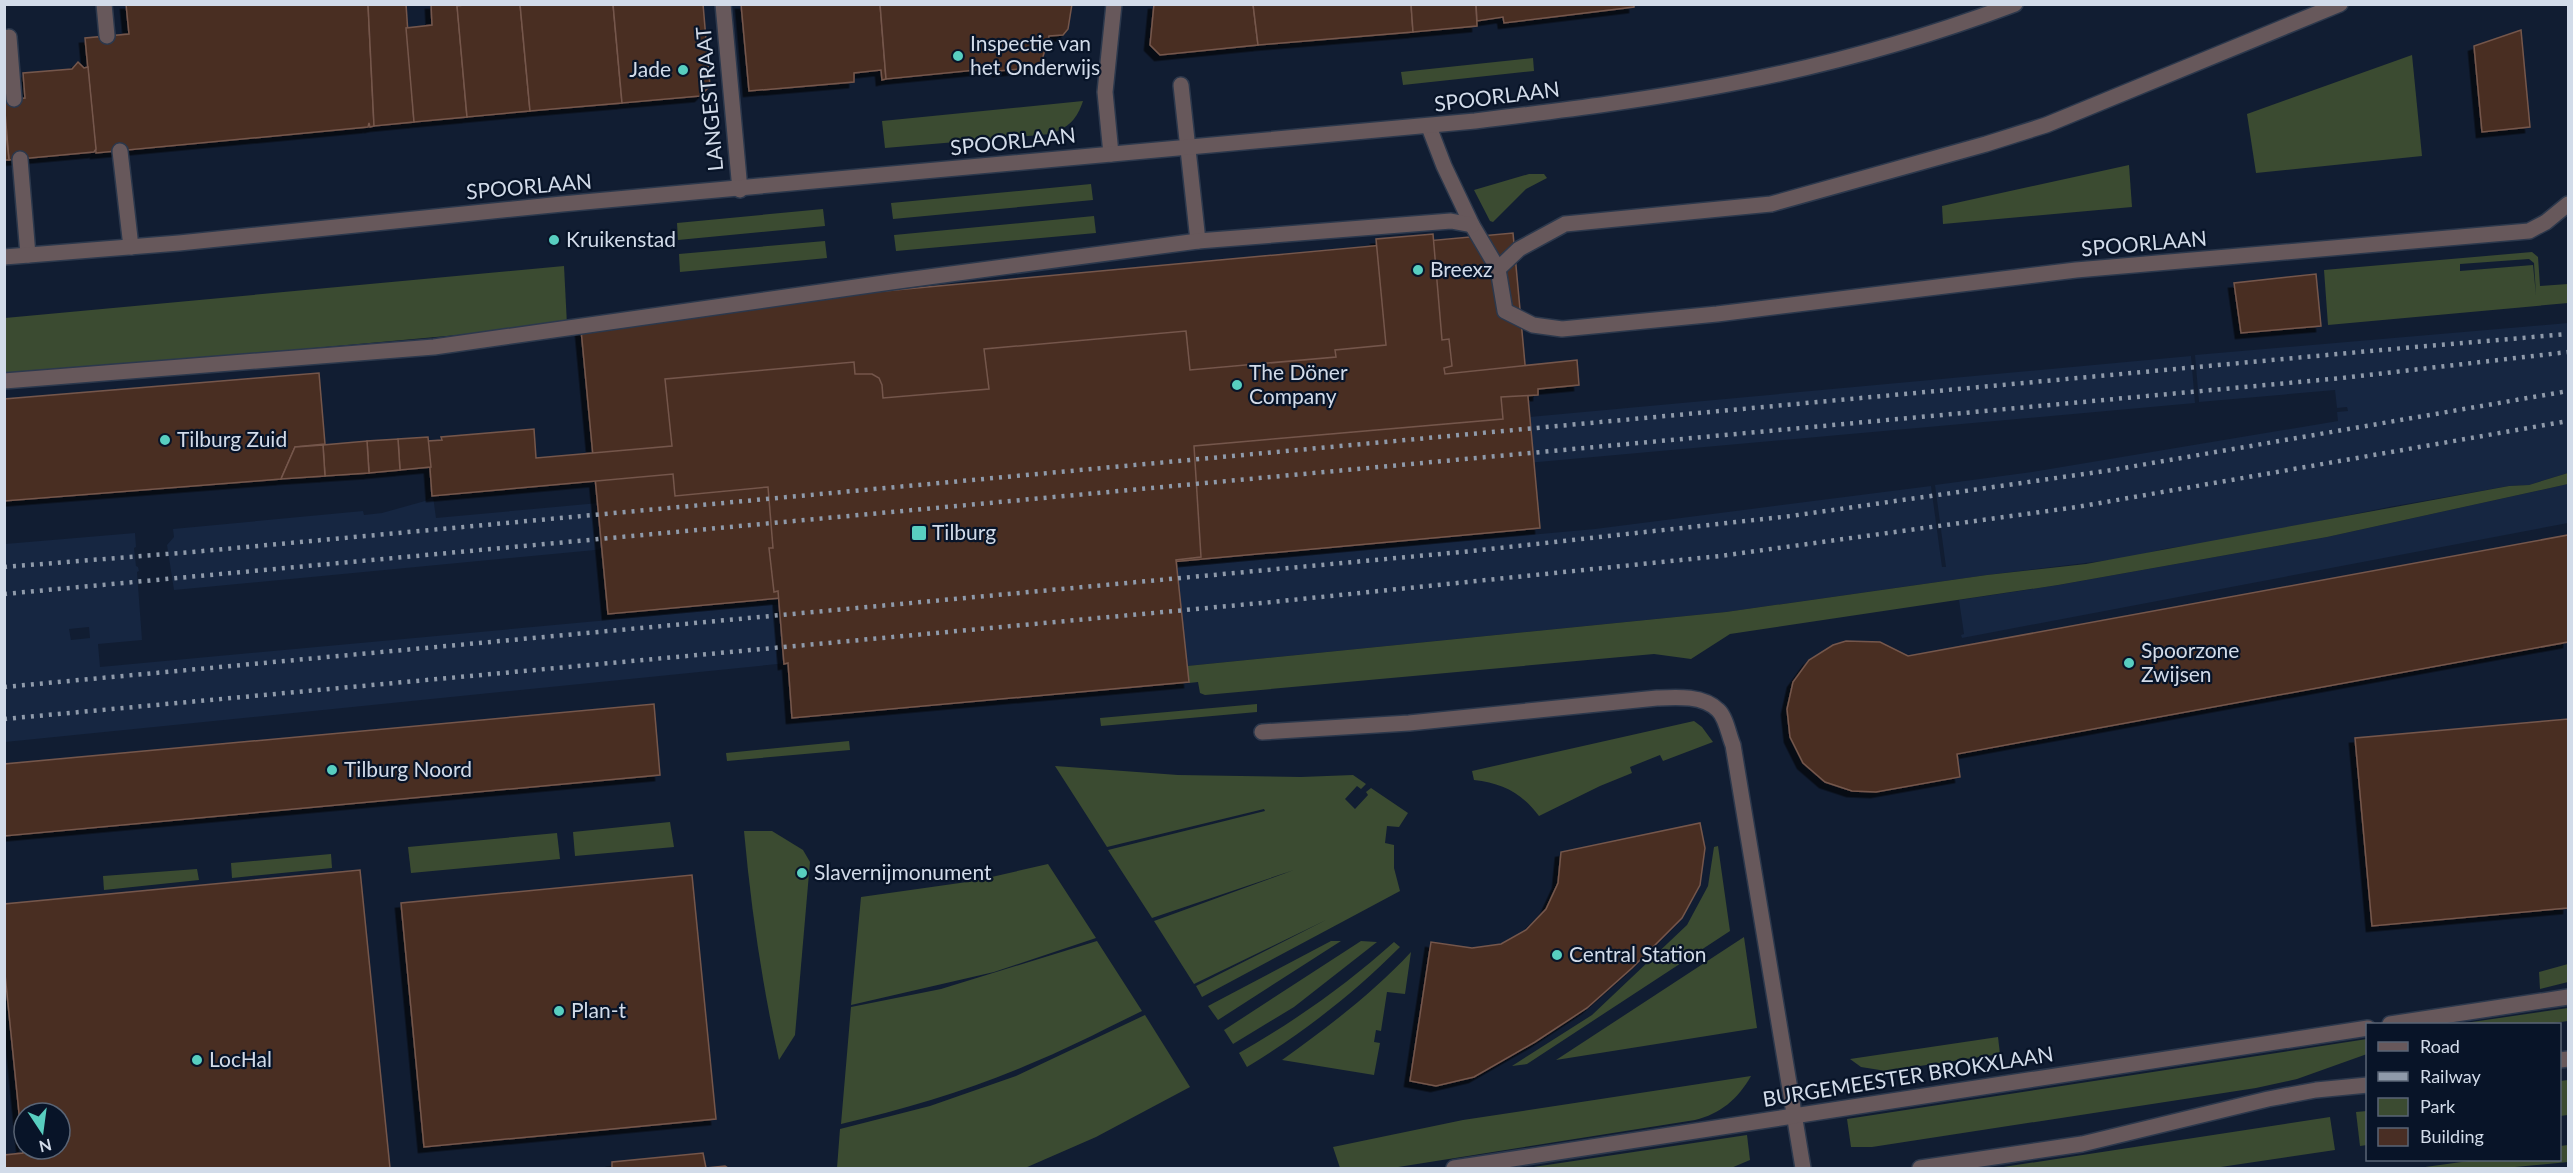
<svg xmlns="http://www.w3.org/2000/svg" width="2573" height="1173" font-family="Lato,sans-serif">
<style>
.built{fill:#162641;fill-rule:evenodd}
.green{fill:#3b4b31;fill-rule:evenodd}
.building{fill:#492e24;stroke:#75574b;stroke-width:1.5;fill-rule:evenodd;filter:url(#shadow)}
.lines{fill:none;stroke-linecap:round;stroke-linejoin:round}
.service-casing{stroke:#2c384c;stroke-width:18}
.pedestrian-casing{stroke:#2c384c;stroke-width:18}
.minor-casing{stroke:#2c384c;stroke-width:18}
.tertiary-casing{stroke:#2c384c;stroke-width:18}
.service{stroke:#67585b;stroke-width:15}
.pedestrian{stroke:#67585b;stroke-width:15}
.minor{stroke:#67585b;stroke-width:15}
.tertiary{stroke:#67585b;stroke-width:15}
.rail{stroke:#8f9aaa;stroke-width:4.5;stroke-dasharray:3 6;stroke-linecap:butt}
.poi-dot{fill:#58cec0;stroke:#081428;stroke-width:2}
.labels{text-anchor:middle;stroke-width:4.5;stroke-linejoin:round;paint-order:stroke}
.poi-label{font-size:21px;fill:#d2dbe9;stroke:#081428;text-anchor:start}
.street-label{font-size:21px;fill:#d2dbe9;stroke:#081428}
</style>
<defs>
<filter id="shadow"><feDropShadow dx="-5.5" dy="5.5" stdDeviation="0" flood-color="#0009"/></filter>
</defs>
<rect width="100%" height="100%" fill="#111d32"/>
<g class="built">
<path d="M2568,323V473L2529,485L2509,486L2389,507L2237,538L2164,549L2127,558L1987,575L1726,612L1187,666L788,663L5,742V544L135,533L136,547L134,548L136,566L138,567L139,571L137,572L142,640L98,644L100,667L1595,529L1931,486L1942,567H1946L1935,485L2032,472L2338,421L2337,412L2348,411L2347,407L2337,408L2335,390L2199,402L2195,355ZM89,627L90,638L71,640L69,629Z"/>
<polygon points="2191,356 2195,403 1194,493 174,590 167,545 174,537 173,529 363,511 364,515 382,513 425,501 433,496 436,518"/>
<polygon points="2568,484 2568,523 1962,638 1961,635 1964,634 1959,600 2058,585 2327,537"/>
</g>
<g class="green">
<polygon points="2412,55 2422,156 2256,173 2247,114"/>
<polygon points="1533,58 1534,71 1403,85 1401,72"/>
<path d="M1083,101C1077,119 1069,127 1051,134L885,148L882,121Z"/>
<polygon points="2129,165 2132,207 1943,224 1942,206"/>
<polygon points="1529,174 1544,174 1547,178 1526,189 1493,222 1490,221 1474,190"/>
<polygon points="1091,184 1093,200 893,219 891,203"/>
<polygon points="823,209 825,226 678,240 677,223"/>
<polygon points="1094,216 1096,233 896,251 894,235"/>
<polygon points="825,241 827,258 680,272 679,254"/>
<path d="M2532,252L2538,257L2540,286L2568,284V303L2328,325L2324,270ZM2529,259L2534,263L2536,295L2533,265L2460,271V264Z"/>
<polygon points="564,266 567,325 5,376 5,318"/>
<polygon points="2568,473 2568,484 2327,537 2058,585 1730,634 1691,659 1654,654 1205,695 1200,693 1198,682 1189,683 1187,666 1726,612 1987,575 2086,564 2509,486 2529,485"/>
<polygon points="1257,704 1257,712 1101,726 1100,718"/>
<path d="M1694,721L1702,727L1713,742L1663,761L1660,755L1630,767L1632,773L1600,786L1539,816C1522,793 1502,783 1474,780L1472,771Z"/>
<polygon points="849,741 850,750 727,761 726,753"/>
<polygon points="1055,766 1178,775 1301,777 1353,775 1366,784 1361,789 1357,786 1345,799 1355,809 1368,795 1366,792 1371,788 1408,813 1399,827 1387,826 1385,843 1394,845 1394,868 1400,891 1202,997 1196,986 1326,920 1194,984 1154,921 1294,870 1152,918 1108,850 1265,811 1264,809 1107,847"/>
<polygon points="670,822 674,847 575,856 573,832"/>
<path d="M744,831H772L803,850L810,862L795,1035L779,1060C762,985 751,908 744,831Z"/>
<polygon points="557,833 560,859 411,873 408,847"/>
<polygon points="1718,846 1730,931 1527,1064 1512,1066 1592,1015 1687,925 1708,886 1714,847"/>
<polygon points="331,854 332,868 232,878 231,863"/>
<polygon points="1048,864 1096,938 994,972 851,1005 861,897 974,881"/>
<polygon points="197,869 199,880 104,890 103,876"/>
<polygon points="1744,937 1757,1028 1556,1060"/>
<path d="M1097,941L1142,1011C1103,1030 1065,1050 1025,1066C966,1091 904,1109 841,1124L851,1007L941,989Z"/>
<polygon points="1331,941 1341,941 1218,1020 1208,1006"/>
<polygon points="1361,941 1377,942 1294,1007 1233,1044 1224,1030"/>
<path d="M1394,942L1400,947C1353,994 1303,1033 1247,1067L1239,1053C1295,1021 1346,985 1394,942Z"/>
<path d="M1411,952L1405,994L1387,992L1381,1031L1376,1030L1374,1042L1380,1043L1374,1075L1282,1060C1328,1027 1373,993 1411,952Z"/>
<polygon points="2568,964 2568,982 2540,989 2539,972"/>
<polygon points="2568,1008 2568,1021 2546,1024 2458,1024"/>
<polygon points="1145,1015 1190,1087 1096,1137 1025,1168 837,1168 840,1129 930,1106 1016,1076"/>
<polygon points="1998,1037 2000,1054 1886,1071 1861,1067 1850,1059"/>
<polygon points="2367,1039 2367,1054 2297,1079 2256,1088 1872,1147 1851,1147 1847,1119"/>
<path d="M1751,1076C1738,1099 1720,1114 1695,1120L1392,1168H1340L1333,1147L1463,1120Z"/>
<polygon points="2568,1080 2568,1115 2560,1116 2560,1081"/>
<polygon points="2367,1111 2367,1145 2360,1146 2356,1112"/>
<polygon points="2330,1117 2335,1150 2214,1168 1997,1168"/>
<polygon points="1747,1135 1750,1160 1731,1168 1527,1168"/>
<polygon points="2568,1145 2568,1162 2504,1168 2418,1168 2476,1160 2560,1160 2560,1146"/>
</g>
<g class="building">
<polygon points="126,4 368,4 374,126 370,127 369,123 368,127 96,153 85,38 129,34"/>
<polygon points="368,4 406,4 414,122 374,126"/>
<polygon points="431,4 457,4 467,117 414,122 406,28 432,25"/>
<polygon points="470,4 520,4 530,111 467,117 457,6"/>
<polygon points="520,4 613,4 622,103 530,111"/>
<polygon points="613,4 703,4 710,86 700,96 622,103"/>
<polygon points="741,4 880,4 886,79 882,80 881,70 854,73 854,82 749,91"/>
<polygon points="880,4 1072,4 1068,29 1063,35 1049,36 1040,67 998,71 996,68 886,79"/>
<polygon points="1154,4 1253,4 1258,45 1160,55 1150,45"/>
<polygon points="1253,4 1411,4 1413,32 1258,45"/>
<polygon points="1411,4 1476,4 1477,26 1413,32"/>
<polygon points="1476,4 1634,4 1634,7 1504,23 1503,17 1477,21"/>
<polygon points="2521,30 2530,127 2482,132 2474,46"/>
<polygon points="78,62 84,68 88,67 96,149 94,152 9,160 4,100 25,98 23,73 72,69"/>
<polygon points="4,114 9,160 4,160"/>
<polygon points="1513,233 1540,528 608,614 580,319"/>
<polygon points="1433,234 1442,340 1449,339 1452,366 1444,368 1445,374 1577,360 1579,385 1538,389 1538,395 1501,397 1503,419 1194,446 1201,557 1176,560 1189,682 792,718 788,663 784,664 778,591 774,592 769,548 773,548 768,487 675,496 673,474 432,496 428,441 442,440 441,437 534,429 536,458 672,446 665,379 854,362 855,374 872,374 879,378 882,385 883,398 989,389 984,349 1186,331 1190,370 1336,357 1335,350 1386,345 1376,239"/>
<polygon points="2316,274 2321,326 2241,333 2234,283"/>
<polygon points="319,373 325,444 295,447 281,479 4,501 4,399"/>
<polygon points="428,437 431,467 400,470 398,439"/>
<polygon points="398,439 400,470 369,473 367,441"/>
<polygon points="367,441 369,473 325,476 323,445"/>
<polygon points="323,445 325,476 281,479 295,447"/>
<polygon points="2568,535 2568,642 1957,754 1960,777 1876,792 1852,791 1825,782 1803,763 1790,737 1787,709 1793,682 1809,660 1833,645 1846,641 1880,642 1908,656"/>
<polygon points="654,704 660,775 4,836 4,764"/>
<polygon points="2568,719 2568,908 2372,926 2355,738"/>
<polygon points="1700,823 1705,848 1700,885 1682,918 1632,968 1587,1008 1535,1042 1474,1077 1436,1086 1410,1081 1431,942 1472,948 1501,944 1526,930 1546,909 1558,883 1561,852"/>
<path d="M360,870L390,1168H4V1155L23,1153L4,964V904ZM24,1113H60V1149H24Z"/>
<polygon points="692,875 716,1119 424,1147 401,903"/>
<polygon points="703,1153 706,1168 725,1166 728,1168 612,1168 612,1162"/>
</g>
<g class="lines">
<g class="service-casing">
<g id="service">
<polyline points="104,4 107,36"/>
<polyline points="9,37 14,99"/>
<polyline points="1429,127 1444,166 1472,225 1498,269 1505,311 1533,325 1562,329 1717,314 2076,270 2529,231 2546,222 2568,204"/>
<polyline points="120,151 131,247"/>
<polyline points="20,159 28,255"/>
<polyline points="1498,269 1519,249 1565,224 1771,204 1986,144 2046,125 2340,4"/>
<path d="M1262,732L1409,723L1657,698C1676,697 1703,695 1718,710C1726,717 1729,736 1733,745L1803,1168"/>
</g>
</g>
<g class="pedestrian-casing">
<g id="pedestrian">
<polyline points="1181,85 1198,241"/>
<polyline points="4,381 434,347 891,282 1198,241 1451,221 1472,225"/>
</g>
</g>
<g class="minor-casing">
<g id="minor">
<polyline points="723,4 740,190"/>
<polyline points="1111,154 1105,92 1114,4"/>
</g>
</g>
<g class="tertiary-casing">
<g id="tertiary">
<path d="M4,257L179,243L562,204L1475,121C1565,110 1655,99 1744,81C1836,63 1927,37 2015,4"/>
<polyline points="2390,1024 2568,997"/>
<polyline points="2560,1060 2568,1059"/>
<polyline points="1454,1168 2368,1028"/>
<polyline points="1920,1168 2082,1144 2268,1099 2316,1090 2368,1085"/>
</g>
</g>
<use href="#service" class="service"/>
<use href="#pedestrian" class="pedestrian"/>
<use href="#minor" class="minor"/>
<use href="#tertiary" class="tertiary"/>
<g class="rail">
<polyline points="4,567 192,552 2381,350 2568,334"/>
<polyline points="4,594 2342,378 2568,352"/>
<polyline points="4,687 1472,551 1791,516 2112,470 2568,391"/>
<polyline points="4,719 1272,602 1720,556 2077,507 2568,421"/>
</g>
</g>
<g class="poi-dot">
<circle cx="958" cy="56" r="6"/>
<circle cx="683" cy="70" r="6"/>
<circle cx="554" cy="240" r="6"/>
<circle cx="1418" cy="270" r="6"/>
<circle cx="1237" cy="385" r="6"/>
<circle cx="165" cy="440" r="6"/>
<rect x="911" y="525" width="16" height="16" rx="3"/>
<circle cx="2129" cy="663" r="6"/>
<circle cx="332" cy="770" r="6"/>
<circle cx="802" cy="873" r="6"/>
<circle cx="1557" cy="955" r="6"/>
<circle cx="559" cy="1011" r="6"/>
<circle cx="197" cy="1060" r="6"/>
</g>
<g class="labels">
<g class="poi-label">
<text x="970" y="51">Inspectie van<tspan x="970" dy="24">het Onderwijs</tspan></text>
<text x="671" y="77" text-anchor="end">Jade</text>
<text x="566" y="247">Kruikenstad</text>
<text x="1430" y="277">Breexz</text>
<text x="1249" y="380">The Döner<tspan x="1249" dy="24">Company</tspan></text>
<text x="177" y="447">Tilburg Zuid</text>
<text x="932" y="540">Tilburg</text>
<text x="2141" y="658">Spoorzone<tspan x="2141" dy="24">Zwijsen</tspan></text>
<text x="344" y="777">Tilburg Noord</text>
<text x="814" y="880">Slavernijmonument</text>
<text x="1569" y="962">Central Station</text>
<text x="571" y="1018">Plan-t</text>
<text x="209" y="1067">LocHal</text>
</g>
<g class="street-label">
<text transform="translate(1497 97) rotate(-7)" y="7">SPOORLAAN</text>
<text transform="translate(710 99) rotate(-95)" y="7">LANGESTRAAT</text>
<text transform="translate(1013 142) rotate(-6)" y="7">SPOORLAAN</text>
<text transform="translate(529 187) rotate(-5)" y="7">SPOORLAAN</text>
<text transform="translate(2144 244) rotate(-5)" y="7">SPOORLAAN</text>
<text transform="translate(1908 1077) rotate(-9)" y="7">BURGEMEESTER BROKXLAAN</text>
</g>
</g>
<rect width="2573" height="1173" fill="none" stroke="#d2dbe9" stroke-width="12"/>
<rect x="2366" y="1023" width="195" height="138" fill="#081428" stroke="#596475" stroke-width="1.5"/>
<rect x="2378" y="1042" width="30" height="9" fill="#67585b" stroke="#596475" stroke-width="1.5"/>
<text x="2420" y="1053" font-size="18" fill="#d2dbe9">Road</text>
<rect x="2378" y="1072" width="30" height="9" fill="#8f9aaa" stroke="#596475" stroke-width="1.5"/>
<text x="2420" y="1083" font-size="18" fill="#d2dbe9">Railway</text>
<rect x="2378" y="1098" width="30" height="18" fill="#3b4b31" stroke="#596475" stroke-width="1.5"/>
<text x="2420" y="1113" font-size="18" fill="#d2dbe9">Park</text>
<rect x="2378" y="1128" width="30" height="18" fill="#492e24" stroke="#596475" stroke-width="1.5"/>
<text x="2420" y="1143" font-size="18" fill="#d2dbe9">Building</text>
<g transform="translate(42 1131) rotate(167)"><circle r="28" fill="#081428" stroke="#596475" stroke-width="1.5"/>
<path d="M0-4.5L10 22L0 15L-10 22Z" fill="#58cec0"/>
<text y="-9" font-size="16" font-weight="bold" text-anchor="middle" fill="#d2dbe9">N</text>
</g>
</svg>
